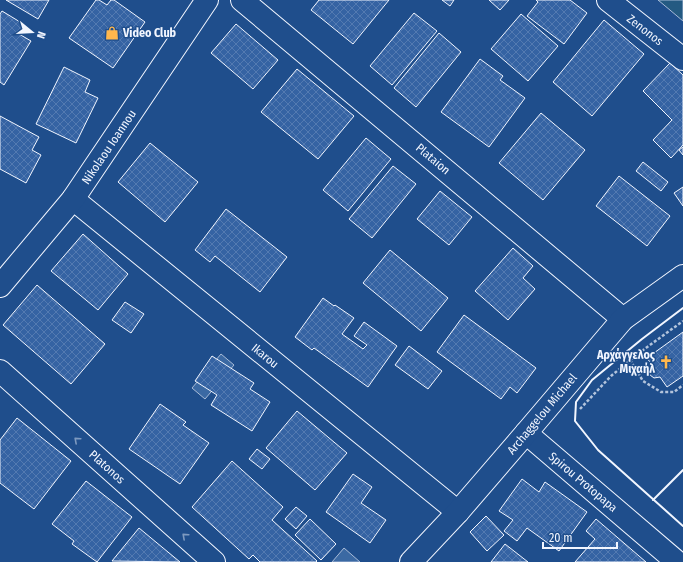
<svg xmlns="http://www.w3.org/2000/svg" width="683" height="562" font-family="'Fira Sans Condensed',sans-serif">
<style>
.grass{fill:#245a82;stroke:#a8bbd7}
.water{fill:#3b69a3;stroke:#a8bbd7}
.building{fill:url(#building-cross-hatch);stroke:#f2f6ff}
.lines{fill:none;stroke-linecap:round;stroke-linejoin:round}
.minor-casing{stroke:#f2f6ff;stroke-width:24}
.path{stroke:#b3c4dc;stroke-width:2.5;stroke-dasharray:3 2;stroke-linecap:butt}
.minor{stroke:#1f4e8c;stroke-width:22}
.wall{stroke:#f2f6ff;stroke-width:2}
.oneway{stroke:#7e9ac0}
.labels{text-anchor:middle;stroke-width:3;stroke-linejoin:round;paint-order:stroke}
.street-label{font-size:12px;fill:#f2f6ff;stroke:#1f4e8c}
.poi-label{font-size:12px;font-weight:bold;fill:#f2f6ff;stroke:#1f4e8c;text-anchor:start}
</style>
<defs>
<pattern id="building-cross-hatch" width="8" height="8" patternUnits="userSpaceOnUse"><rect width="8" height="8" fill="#3563a3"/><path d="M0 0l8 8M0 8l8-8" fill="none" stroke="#537ab1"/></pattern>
</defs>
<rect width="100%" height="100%" fill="#1f4e8c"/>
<polygon class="grass" points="658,0 683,0 683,21"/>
<g class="water">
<polygon points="221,354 234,365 205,399 192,388"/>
<polygon points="344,548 360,562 332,562"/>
</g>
<g class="building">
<polygon points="6,0 49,0 38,19"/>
<polygon points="96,0 99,0 107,5 111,0 114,0 145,22 113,68 69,38"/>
<polygon points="319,0 389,0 353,44 311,10"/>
<polygon points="442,0 454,0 450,6"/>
<polygon points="489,0 509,0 500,10"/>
<polygon points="536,0 570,0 587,13 564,44 527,16 538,2"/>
<polygon points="2,11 25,25 19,34 31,41 4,85 0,82 0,14"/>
<polygon points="414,13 437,31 392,85 370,66"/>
<polygon points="521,14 558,46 528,81 491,49"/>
<polygon points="604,20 644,54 592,116 553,82"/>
<polygon points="236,24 278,60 253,89 211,53"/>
<polygon points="439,33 461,52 416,107 394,88"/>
<polygon points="480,59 503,76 500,80 525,98 489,147 441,112"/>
<polygon points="670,63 683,75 683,145 671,158 653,140 672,120 643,91"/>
<polygon points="64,67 90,80 85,92 98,98 76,143 36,124"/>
<polygon points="297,69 354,116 318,159 261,112"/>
<polygon points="541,113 585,150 543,200 499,163"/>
<polygon points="0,116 39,137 32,150 41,155 26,183 0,169"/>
<polygon points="366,138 391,159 348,211 323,190"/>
<polygon points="150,143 198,182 165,222 118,182"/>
<polygon points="683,147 683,155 679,150"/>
<polygon points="643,162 668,182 661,191 636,171"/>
<polygon points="393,166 416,184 372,238 349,219"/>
<polygon points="619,176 670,216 647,246 596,206"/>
<polygon points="683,187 683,206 674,193"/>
<polygon points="440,191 472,217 449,245 417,219"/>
<polygon points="226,209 287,257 260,292 215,256 210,262 195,250"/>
<polygon points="83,234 128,274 98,310 51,271"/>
<polygon points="513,248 533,266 523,278 535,289 508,320 475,291"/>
<polygon points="390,250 448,298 421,331 363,283"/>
<polygon points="37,285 105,344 71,384 3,325"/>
<polygon points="323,298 334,306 335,305 354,318 342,334 363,349 367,345 354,336 364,322 397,346 368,387 314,348 312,350 295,337"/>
<polygon points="125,302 144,314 131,333 112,320"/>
<polygon points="464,315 536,368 517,393 510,387 501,399 437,352"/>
<polygon points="683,332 683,376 667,387 660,377 654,378 650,375 650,367 652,365 647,358"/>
<polygon points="409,346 442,371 428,389 395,365"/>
<polygon points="212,356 254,383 250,389 270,402 252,431 211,405 217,395 195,381"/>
<polygon points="160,404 186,422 183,425 209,443 180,484 129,449"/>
<polygon points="297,411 347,453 315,490 266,448"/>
<polygon points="17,418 71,461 34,509 0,483 0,440"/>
<polygon points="257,449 270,459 262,469 249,459"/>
<polygon points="232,461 283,507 272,520 317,561 316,562 260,562 253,555 249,559 192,507"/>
<polygon points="353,474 372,487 361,503 386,520 370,543 326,512"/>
<polygon points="522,479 539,492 545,482 587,512 559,551 527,528 517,541 504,531 513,520 499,511"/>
<polygon points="86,481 132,517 97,562 72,544 74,541 52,524"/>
<polygon points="296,507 307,516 296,529 285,519"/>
<polygon points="486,516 504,535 487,551 470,532"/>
<polygon points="310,519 336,544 321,560 295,535"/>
<polygon points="596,519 646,562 575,562 595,539 586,531"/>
<polygon points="139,528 180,562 112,561"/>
<polygon points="505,544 528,562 491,562"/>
</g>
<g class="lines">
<g class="minor-casing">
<g id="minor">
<polyline points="242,0 623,319"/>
<polyline points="608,0 683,59"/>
<polyline points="73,199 458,512"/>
<polyline points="0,286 73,199 207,0"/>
<polyline points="0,371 214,562"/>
<polyline points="526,433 677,562"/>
<polyline points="411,562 458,512 526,433 623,319 683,276"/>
</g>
</g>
<g class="path">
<polyline points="630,360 643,381 661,392 674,392 683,385"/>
<polyline points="580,409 611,376 639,353 683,321"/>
</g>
<use href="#minor" class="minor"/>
<g class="wall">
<polyline points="683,308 642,339 592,380 576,402 575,421 598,450 683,526"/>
<polyline points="653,500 683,470"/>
</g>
</g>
<defs><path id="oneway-chevron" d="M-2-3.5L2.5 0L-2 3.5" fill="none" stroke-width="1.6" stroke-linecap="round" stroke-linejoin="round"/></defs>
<g class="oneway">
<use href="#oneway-chevron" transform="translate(77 440) rotate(-138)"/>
<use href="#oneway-chevron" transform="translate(185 536) rotate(-138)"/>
</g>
<defs>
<g id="shop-bare" transform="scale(1.08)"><path d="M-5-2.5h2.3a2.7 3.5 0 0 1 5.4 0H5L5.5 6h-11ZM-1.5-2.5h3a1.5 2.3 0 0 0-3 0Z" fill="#ffb74d" stroke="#1f4e8c" stroke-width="2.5" paint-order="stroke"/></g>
<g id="church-bare" transform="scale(1.08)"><path d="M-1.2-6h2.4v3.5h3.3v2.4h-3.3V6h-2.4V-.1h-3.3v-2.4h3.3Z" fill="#ffb74d" stroke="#1f4e8c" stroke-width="2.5" paint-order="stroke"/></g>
</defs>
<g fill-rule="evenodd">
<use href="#shop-bare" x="112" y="33"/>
<use href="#church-bare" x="666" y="362"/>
</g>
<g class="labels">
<g class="street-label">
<text transform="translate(645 30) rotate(38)" y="4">Zenonos</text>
<text transform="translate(109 147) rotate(-56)" y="4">Nikolaou Ioannou</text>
<text transform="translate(433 159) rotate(40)" y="4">Plataion</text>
<text transform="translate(265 356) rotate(39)" y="4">Ikarou</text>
<text transform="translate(542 414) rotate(-50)" y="4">Archaggelou Michael</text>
<text transform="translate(107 467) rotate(42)" y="4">Platonos</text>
<text transform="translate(583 482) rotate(40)" y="4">Spirou Protopapa</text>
</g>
<g class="poi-label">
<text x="123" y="37">Video Club</text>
<text x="655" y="359" text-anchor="end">Αρχάγγελος<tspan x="655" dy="14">Μιχαήλ</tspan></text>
</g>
</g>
<g transform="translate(32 32) rotate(108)" stroke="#1f4e8c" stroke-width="3" paint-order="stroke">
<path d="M0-3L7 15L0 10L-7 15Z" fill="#f2f6ff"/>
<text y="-6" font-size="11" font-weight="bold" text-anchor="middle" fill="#f2f6ff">N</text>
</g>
<path d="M543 542v6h74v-6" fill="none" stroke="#f2f6ff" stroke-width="2"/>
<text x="549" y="542" font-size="12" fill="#f2f6ff" stroke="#1f4e8c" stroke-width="3" paint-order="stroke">20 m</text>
</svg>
